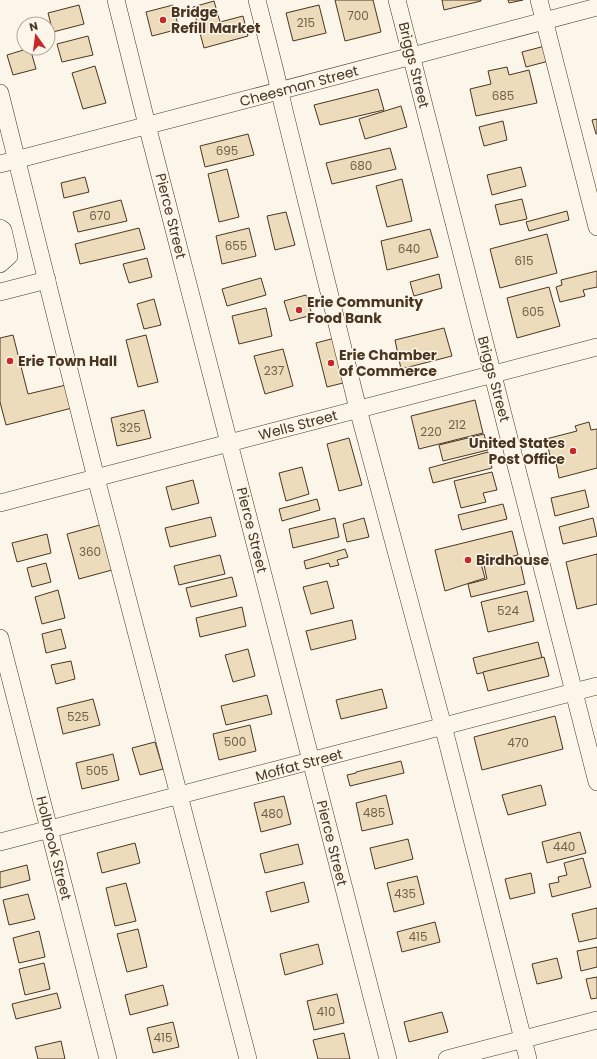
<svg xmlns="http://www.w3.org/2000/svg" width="597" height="1059" font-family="Poppins,sans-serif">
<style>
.building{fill:#ecdcbc;stroke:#4a3520}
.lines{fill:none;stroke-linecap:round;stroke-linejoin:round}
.minor-casing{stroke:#4a3520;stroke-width:18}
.minor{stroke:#fbf6e9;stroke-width:17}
.poi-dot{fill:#c62828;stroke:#fbf6e9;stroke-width:1.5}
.labels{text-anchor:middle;stroke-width:3;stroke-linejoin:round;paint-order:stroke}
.number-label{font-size:12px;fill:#725f47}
.poi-label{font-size:14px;font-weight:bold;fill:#4a3520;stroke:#fbf6e9;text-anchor:start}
.street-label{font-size:14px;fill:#4a3520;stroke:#fbf6e9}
</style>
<rect width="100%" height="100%" fill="#fbf6e9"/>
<g class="building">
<polygon points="335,0 373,0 381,32 345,41"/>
<polygon points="442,0 481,0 481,1 444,10"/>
<polygon points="508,0 523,0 509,3"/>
<polygon points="214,1 220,22 243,16 248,36 204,48 193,7"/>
<polygon points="79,5 84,24 53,32 48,13"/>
<polygon points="173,5 179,29 152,36 146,12"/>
<polygon points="319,5 326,33 293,41 286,13"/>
<polygon points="88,36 93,55 62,62 57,44"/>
<polygon points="545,46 549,61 526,67 522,52"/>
<polygon points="30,48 36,69 13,75 7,55"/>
<polygon points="95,66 106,103 83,109 72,73"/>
<polygon points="507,67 509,75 529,70 537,103 476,116 470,89 491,84 488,71"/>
<polygon points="378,89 384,110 320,125 314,105"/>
<polygon points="401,106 407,127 365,139 359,119"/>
<polygon points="597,119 597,134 596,134 592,120"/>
<polygon points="503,121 507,140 484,146 479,127"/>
<polygon points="248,134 254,155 205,167 200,146"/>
<polygon points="390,148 396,169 332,184 326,163"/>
<polygon points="521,167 526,186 492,195 487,175"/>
<polygon points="227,169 239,217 219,222 208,174"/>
<polygon points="85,177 89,192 64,198 61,183"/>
<polygon points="402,179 412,221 387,227 376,186"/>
<polygon points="522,199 527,219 500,225 495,205"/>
<polygon points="121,200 127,221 78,232 73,212"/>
<polygon points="567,211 569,220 529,231 526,222"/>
<polygon points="286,212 295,245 275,250 267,216"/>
<polygon points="139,228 145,249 80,264 75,244"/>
<polygon points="249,228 256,256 222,264 216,236"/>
<polygon points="430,229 438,257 387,270 381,241"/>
<polygon points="547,234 557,273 500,288 490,249"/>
<polygon points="147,258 152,277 129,283 123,264"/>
<polygon points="597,271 597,287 583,290 585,296 560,302 556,287 562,285 561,280"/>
<polygon points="439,274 442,288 414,296 410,282"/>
<polygon points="261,278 266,295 227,306 222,289"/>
<polygon points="549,287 560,326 517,338 507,298"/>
<polygon points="306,295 312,315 290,321 284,301"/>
<polygon points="154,299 161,325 144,329 137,304"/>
<polygon points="266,308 272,336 239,344 232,316"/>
<polygon points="444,328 452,356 401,369 395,340"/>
<polygon points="13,335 28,394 66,385 72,408 6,425 0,402 0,338"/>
<polygon points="146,335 158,382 138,387 126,340"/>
<polygon points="335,338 347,382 327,387 316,343"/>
<polygon points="283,349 293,386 265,394 254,356"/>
<polygon points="475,400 483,433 419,449 411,416"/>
<polygon points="144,410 151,438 117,446 111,418"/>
<polygon points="589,422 591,430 597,429 597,468 559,478 556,463 552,464 546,439 577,431 575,426"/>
<polygon points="484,434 488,450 443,461 439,445"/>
<polygon points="349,438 362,485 339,491 327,444"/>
<polygon points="488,452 492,468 433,483 429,468"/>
<polygon points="302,467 309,494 286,501 279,473"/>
<polygon points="492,472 497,490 483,493 486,502 461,508 454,481"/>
<polygon points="193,480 199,503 172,510 166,487"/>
<polygon points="585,490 589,507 555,516 551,498"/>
<polygon points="317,499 320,510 282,521 279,509"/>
<polygon points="503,504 507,519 462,530 458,515"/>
<polygon points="211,517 216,536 170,547 165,528"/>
<polygon points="335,518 339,537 293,548 289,529"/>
<polygon points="364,518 369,537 347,542 343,524"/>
<polygon points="593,518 597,536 563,544 559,527"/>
<polygon points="100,525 112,570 79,579 67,534"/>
<polygon points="512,531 518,555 481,564 485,578 445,591 435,550"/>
<polygon points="47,534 51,553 17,562 12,543"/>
<polygon points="345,549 348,557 337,560 339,565 330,567 329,563 306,569 304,561"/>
<polygon points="597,554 597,604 577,609 566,562"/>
<polygon points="220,555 225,574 179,585 174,566"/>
<polygon points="519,557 525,584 471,597 468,584 487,579 484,565"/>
<polygon points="46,563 51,582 32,587 27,568"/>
<polygon points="232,577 237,596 191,607 186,588"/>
<polygon points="327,581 334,608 311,614 303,587"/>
<polygon points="58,590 65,618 42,624 35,597"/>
<polygon points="527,591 534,621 488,632 481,602"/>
<polygon points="242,607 246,626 200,637 196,618"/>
<polygon points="352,620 356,639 311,650 306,631"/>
<polygon points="61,629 66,648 46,653 42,634"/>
<polygon points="538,642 542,658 477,674 473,658"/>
<polygon points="248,649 255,676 233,682 225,655"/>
<polygon points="544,657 549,676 488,691 483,672"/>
<polygon points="71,661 75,679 56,684 51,665"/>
<polygon points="382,689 387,708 341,719 336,700"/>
<polygon points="267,695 272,714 226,725 221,706"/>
<polygon points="93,699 100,725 63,734 57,708"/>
<polygon points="555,716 563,749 482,770 474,737"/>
<polygon points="250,725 256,751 219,760 213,734"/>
<polygon points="155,742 163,769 140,775 132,748"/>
<polygon points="113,754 119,780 82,789 76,763"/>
<polygon points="401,761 404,773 350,786 347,775 356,773 356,772"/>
<polygon points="541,785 546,805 508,815 502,795"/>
<polygon points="386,795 393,824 362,831 356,803"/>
<polygon points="284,796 291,824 261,832 254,803"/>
<polygon points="580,832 586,853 547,863 542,842"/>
<polygon points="408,839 413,859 375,869 370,848"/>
<polygon points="135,843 140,863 102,873 97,853"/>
<polygon points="298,844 303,864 265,873 260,854"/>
<polygon points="583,858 591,887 552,897 549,884 559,882 558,877 567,875 564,863"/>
<polygon points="27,865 30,880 0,888 0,872"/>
<polygon points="531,873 535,893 510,899 505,879"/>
<polygon points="417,876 424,904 394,912 387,883"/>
<polygon points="304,882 309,902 271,912 266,892"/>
<polygon points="126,883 136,921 115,926 106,888"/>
<polygon points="28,894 35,919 9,925 3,900"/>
<polygon points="597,908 597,938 579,942 572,914"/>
<polygon points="435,922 440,942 402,952 397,932"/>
<polygon points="138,929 147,967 127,972 117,934"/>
<polygon points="39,931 45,957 19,963 13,938"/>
<polygon points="318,944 323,964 285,975 280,954"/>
<polygon points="597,947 597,967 581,971 577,951"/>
<polygon points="557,958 562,978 537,984 532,964"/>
<polygon points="44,963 50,989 25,995 19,969"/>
<polygon points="597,977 597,998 591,999 586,979"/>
<polygon points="163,985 168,1005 130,1015 125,995"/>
<polygon points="57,993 61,1008 16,1019 12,1004"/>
<polygon points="337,994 344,1023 314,1030 307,1001"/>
<polygon points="442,1012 448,1032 409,1042 404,1022"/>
<polygon points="173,1022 179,1047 153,1053 147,1028"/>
<polygon points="344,1033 350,1059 318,1059 313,1040"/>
<polygon points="61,1041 65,1059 38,1059 35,1047"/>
</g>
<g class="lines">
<g class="minor-casing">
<g id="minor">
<polyline points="116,0 147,125 388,1059"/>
<polyline points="257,0 275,71 284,110 358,409 447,741 528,1059"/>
<polyline points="397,0 597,782"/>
<polyline points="539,0 597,227"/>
<polyline points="0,93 96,478 248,1059"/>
<polyline points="0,164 412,56 597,7"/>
<polyline points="0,228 3,230 9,256 0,264"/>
<polyline points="0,292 47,280"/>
<polyline points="0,503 229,443 597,347"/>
<polyline points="0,638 108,1059"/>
<polyline points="0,842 597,686"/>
<polyline points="447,1059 597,1020"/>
</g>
</g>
<use href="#minor" class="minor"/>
</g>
<g class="poi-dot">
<circle cx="163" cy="20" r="4"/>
<circle cx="299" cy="310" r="4"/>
<circle cx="10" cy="361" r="4"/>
<circle cx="331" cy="363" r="4"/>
<circle cx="573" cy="451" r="4"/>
<circle cx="468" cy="560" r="4"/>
</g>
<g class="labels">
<g class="number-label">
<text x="358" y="20">700</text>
<text x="306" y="27">215</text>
<text x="503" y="100">685</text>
<text x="227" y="155">695</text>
<text x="361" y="170">680</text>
<text x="100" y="220">670</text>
<text x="236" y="250">655</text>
<text x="409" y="253">640</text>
<text x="524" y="265">615</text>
<text x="533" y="316">605</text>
<text x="274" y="375">237</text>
<text x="457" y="429">212</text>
<text x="130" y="432">325</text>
<text x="431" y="436">220</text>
<text x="90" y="556">360</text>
<text x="508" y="615">524</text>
<text x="78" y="721">525</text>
<text x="235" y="746">500</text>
<text x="518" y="747">470</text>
<text x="97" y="775">505</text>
<text x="374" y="817">485</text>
<text x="272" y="818">480</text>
<text x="564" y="851">440</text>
<text x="405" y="898">435</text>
<text x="418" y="941">415</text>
<text x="326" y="1016">410</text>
<text x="163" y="1042">415</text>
</g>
<g class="poi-label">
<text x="171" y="17">Bridge<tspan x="171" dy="16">Refill Market</tspan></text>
<text x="307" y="307">Erie Community<tspan x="307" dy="16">Food Bank</tspan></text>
<text x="339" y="360">Erie Chamber<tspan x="339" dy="16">of Commerce</tspan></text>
<text x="18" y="366">Erie Town Hall</text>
<text x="565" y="448" text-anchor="end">United States<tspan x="565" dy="16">Post Office</tspan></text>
<text x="476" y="565">Birdhouse</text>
</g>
<g class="street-label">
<text transform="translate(414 65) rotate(76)" y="5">Briggs Street</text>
<text transform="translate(299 86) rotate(-15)" y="5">Cheesman Street</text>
<text transform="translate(171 216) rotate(76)" y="5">Pierce Street</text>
<text transform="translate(494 379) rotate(75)" y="5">Briggs Street</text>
<text transform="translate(298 425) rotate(-15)" y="5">Wells Street</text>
<text transform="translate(252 530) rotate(76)" y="5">Pierce Street</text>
<text transform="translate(299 765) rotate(-15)" y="5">Moffat Street</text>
<text transform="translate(332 843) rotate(76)" y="5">Pierce Street</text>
<text transform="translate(54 848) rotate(76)" y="5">Holbrook Street</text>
</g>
</g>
<g transform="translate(36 36) rotate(346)"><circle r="19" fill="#fbf6e9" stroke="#b4a999"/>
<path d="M0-3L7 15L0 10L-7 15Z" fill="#c62828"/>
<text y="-6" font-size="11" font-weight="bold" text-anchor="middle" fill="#4a3520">N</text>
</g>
</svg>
